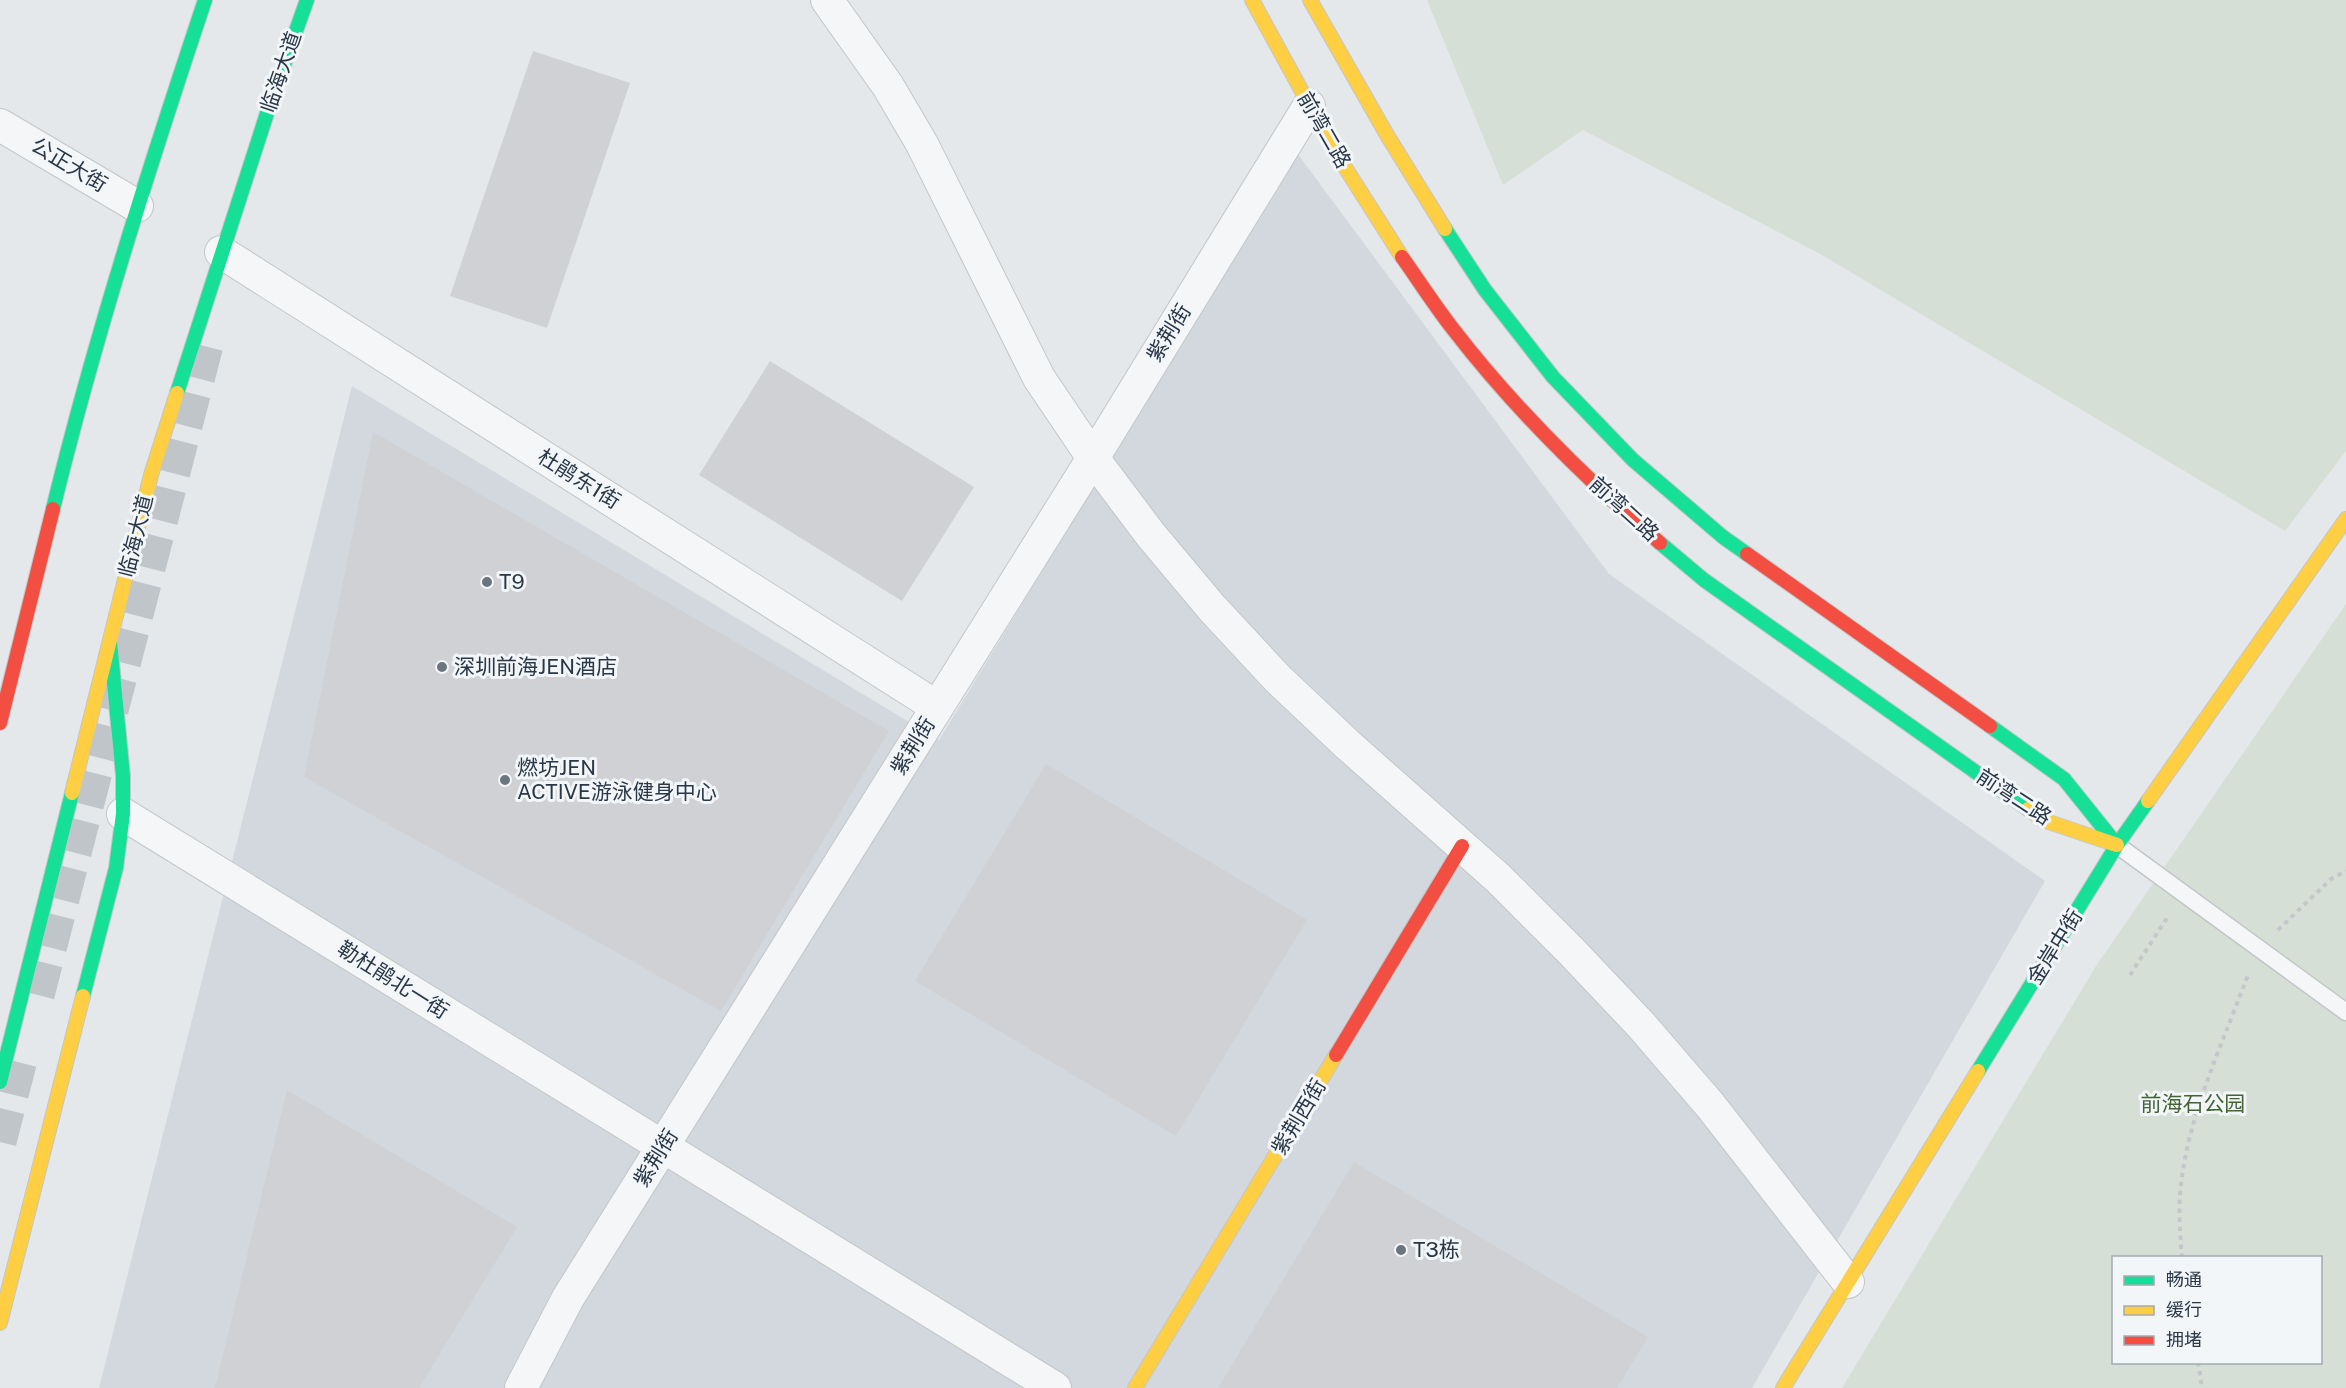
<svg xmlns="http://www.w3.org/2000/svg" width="2346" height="1388" font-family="'Public Sans','Noto Sans SC',sans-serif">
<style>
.built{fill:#d3d8de}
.green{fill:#d6dfd5;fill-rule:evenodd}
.building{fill:#cfd1d4}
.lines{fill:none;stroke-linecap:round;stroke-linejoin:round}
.primary-tunnel{stroke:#bfc5c9;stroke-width:33;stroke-dasharray:33 16;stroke-linecap:butt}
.lane-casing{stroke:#c3c6c8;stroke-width:19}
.street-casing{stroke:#c3c6c8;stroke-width:34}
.fast-casing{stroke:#c3c6c8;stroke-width:16}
.slow-casing{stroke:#c3c6c8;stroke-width:16}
.jam-casing{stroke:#c3c6c8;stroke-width:16}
.path{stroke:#c3c7cb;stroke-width:4;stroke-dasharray:4.5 4.5;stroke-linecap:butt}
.lane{stroke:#f4f6f7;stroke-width:16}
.street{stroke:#f4f6f7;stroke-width:32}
.fast{stroke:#16e098;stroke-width:14}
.slow{stroke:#ffcf43;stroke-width:14}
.jam{stroke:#f24e42;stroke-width:14}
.poi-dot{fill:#6b7580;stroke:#f3f6f9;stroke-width:2}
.labels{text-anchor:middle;stroke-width:6;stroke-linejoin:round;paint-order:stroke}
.street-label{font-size:21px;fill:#293747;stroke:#f3f6f9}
.poi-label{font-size:21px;fill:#293747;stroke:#f3f6f9;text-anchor:start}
.park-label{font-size:21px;fill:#436434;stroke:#f3f6f9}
</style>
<rect width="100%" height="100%" fill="#e5e8ea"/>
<polygon class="built" points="1297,153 1609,574 2045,881 1752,1388 99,1388 352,386 939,740"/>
<g class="green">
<polygon points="1427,0 2346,0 2346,451 2285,531 1822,255 1583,130 1503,185"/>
<path d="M2346,604V1388H1842L2096,966ZM2114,1258H2320V1362H2114Z"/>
</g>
<g class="building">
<polygon points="533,51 630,83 547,328 450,296"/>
<polygon points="770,361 974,487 902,601 699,475"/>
<polygon points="373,432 889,731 721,1011 304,777"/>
<polygon points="1046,764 1307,920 1176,1136 915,981"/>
<polygon points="287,1090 517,1227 419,1388 215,1388"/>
<polygon points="1354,1162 1648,1337 1617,1388 1218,1388"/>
</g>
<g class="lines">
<g class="primary-tunnel">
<polyline points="38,995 207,345"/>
<polyline points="0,1142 24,1048"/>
</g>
<g class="lane-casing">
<polyline id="lane" points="2117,845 2346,1012"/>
</g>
<g class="street-casing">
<g id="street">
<polyline points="827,0 888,86 922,144 1039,378 1093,458 1150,534 1212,608 1278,679 1348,745 1498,878 1571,951 1642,1026 1710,1105 1848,1282"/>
<polyline points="0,125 137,206"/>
<polyline points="221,252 937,707"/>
<polyline points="123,814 1055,1388"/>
<polyline points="521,1388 568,1298 1093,458 1309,106"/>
</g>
</g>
<g class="fast-casing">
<g id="fast">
<polyline points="1445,229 1485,290 1553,377 1633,460 1723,537 1747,554"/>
<polyline points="177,393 270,104 307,0"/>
<path d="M53,509C95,337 149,168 205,0"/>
<polyline points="1660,543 1704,580 2028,809"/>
<polyline points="1990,726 2064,779 2117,845"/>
<polyline points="83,996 116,868 123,814 123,776 110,642"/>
<polyline points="1978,1071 2117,845 2148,801"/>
<polyline points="0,1082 72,793"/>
</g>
</g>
<g class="slow-casing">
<g id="slow">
<polyline points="1252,0 1334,150 1402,257"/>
<polyline points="1310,0 1387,135 1445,229"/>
<polyline points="72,793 151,475 177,393"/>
<polyline points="2148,801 2346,519"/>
<polyline points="2028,809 2043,820 2117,845"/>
<polyline points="0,1323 83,996"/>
<polyline points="1135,1388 1336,1055"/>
<polyline points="1783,1388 1978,1071"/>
</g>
</g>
<g class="jam-casing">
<g id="jam">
<path d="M1402,257C1419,281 1435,306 1453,329C1513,407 1585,478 1660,543"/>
<polyline points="1747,554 1990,726"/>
<polyline points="0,723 53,509"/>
<polyline points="1336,1055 1462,846"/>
</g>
</g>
<g class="path">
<polyline points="2278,930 2331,879 2346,871"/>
<polyline points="2130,975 2169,915"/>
<path d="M2182,1258C2180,1233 2178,1208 2181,1184C2189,1114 2223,1042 2248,975"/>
<polyline points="2198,1362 2202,1388"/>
</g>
<use href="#lane" class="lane"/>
<use href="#street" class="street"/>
<use href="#fast" class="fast"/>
<use href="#slow" class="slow"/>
<use href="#jam" class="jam"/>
</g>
<g class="poi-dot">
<circle cx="487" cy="582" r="6"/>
<circle cx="442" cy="667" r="6"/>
<circle cx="505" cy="780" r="6"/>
<circle cx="1401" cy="1250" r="6"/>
</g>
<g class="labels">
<g class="street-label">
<text transform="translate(281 72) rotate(-71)" y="7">临海大道</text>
<text transform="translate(1324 130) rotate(60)" y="7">前湾二路</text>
<text transform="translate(69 165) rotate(31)" y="7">公正大街</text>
<text transform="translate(1169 333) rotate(-58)" y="7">紫荆街</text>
<text transform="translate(579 479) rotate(32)" y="7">杜鹃东1街</text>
<text transform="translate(1624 509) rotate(42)" y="7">前湾二路</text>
<text transform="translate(136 536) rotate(-76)" y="7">临海大道</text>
<text transform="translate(913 746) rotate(-58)" y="7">紫荆街</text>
<text transform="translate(2014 797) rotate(33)" y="7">前湾二路</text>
<text transform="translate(2055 947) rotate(-58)" y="7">金岸中街</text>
<text transform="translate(393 980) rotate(32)" y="7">勒杜鹃北一街</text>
<text transform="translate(1299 1117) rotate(-59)" y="7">紫荆西街</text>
<text transform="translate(656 1158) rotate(-58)" y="7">紫荆街</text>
</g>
<g class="poi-label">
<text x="499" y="589">T9</text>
<text x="454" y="674">深圳前海JEN酒店</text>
<text x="517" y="775">燃坊JEN<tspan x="517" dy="24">ACTIVE游泳健身中心</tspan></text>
<text x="1413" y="1257">T3栋</text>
</g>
<g class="park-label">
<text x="2193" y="1111">前海石公园</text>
</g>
</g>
<rect x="2112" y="1256" width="210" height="108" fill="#f3f6f9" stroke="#a2aab2" stroke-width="1.5"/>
<rect x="2124" y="1276" width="30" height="9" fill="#16e098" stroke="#a2aab2" stroke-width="1.5"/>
<text x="2166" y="1286" font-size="18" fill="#293747">畅通</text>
<rect x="2124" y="1306" width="30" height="9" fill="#ffcf43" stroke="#a2aab2" stroke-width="1.5"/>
<text x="2166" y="1316" font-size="18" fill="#293747">缓行</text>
<rect x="2124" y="1336" width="30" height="9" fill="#f24e42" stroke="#a2aab2" stroke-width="1.5"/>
<text x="2166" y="1346" font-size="18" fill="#293747">拥堵</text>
</svg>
